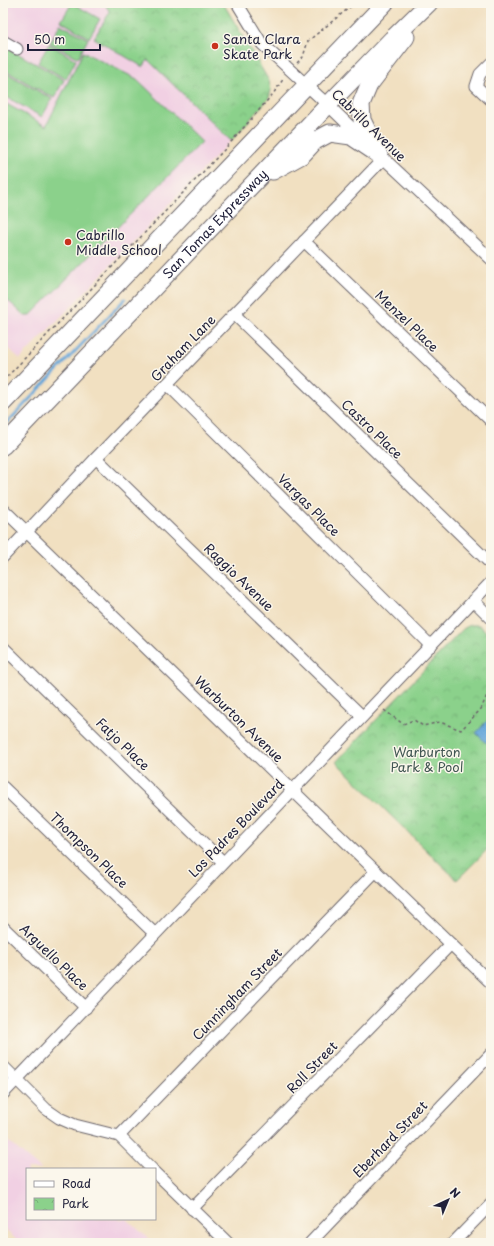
<svg xmlns="http://www.w3.org/2000/svg" width="494" height="1246" font-family="'Playpen Sans',sans-serif">
<style>
.built{fill:#f1d0e3}
.grass{fill:#8bd18b;stroke:#567a63}
.park{fill:url(#park-crowns);stroke:#567a63}
.water{fill:#65a6d9;stroke:#44648a}
.lines{fill:none;stroke-linecap:round;stroke-linejoin:round}
.stream{stroke:#65a6d9;stroke-width:3}
.minor-casing{stroke:#6a646a;stroke-width:13}
.highway-casing{stroke:#6a646a;stroke-width:19}
.path{stroke:#6a646a;stroke-width:1.5;stroke-dasharray:3 3;stroke-linecap:butt}
.minor{stroke:#fff;stroke-width:11}
.highway{stroke:#fff;stroke-width:17}
.poi-dot{fill:#c8321e;stroke:#fbf7ec;stroke-width:1.5}
.labels{text-anchor:middle;stroke-width:3;stroke-linejoin:round;paint-order:stroke}
.poi-label{font-size:13px;fill:#22223b;stroke:#fbf7ec;text-anchor:start}
.street-label{font-size:13px;fill:#22223b;stroke:#fbf7ec}
.park-label{font-size:13px;fill:#425753;stroke:#fbf7ec}
</style>
<defs>
<pattern id="park-crowns" width="20" height="18" patternUnits="userSpaceOnUse"><rect width="20" height="18" fill="#8bd18b"/><path d="M2 6a3 3 0 1 1 6 0M12 15a3 3 0 1 1 6 0" fill="none" stroke="#78b379"/></pattern>
</defs>
<rect width="100%" height="100%" fill="#fbf7ec"/>
<filter id="ink" filterUnits="userSpaceOnUse"><feTurbulence type="fractalNoise" baseFrequency=".025" numOctaves="2"/><feDisplacementMap in="SourceGraphic" scale="8" xChannelSelector="R" yChannelSelector="G"/><feConvolveMatrix kernelMatrix="1 2 1 2 8 2 1 2 1" color-interpolation-filters="sRGB"/></filter>
<filter id="wash" filterUnits="userSpaceOnUse"><feTurbulence type="fractalNoise" baseFrequency=".012" numOctaves="4" result="noise"/><feDisplacementMap in="SourceGraphic" scale="16" xChannelSelector="R" yChannelSelector="G"/><feGaussianBlur stdDeviation="0.9" result="paint"/><feColorMatrix in="noise" values="0 0 0 0 0 0 0 0 0 0 0 0 0 0 0 0 0 1.4 0 .05"/><feComposite in="paint" operator="in"/></filter>
<g filter="url(#wash)">
<rect width="100%" height="100%" fill="#f1e0c1"/>
<g class="built">
<polygon points="3,3 104,3 110,12 95,38 143,66 148,59 231,141 20,359 3,343"/>
<polygon points="3,1137 41,1169 27,1169 27,1219 127,1219 153,1243 20,1243 3,1227"/>
</g>
<g class="grass">
<polygon points="72,3 100,19 89,38 61,21"/>
<polygon points="60,24 88,39 78,58 50,43"/>
<polygon points="49,44 76,60 66,79 38,63"/>
<polygon points="3,45 64,80 54,98 3,69"/>
<polygon points="83,52 137,79 202,142 30,316 25,316 3,296 3,102 46,126"/>
<polygon points="3,71 52,99 42,117 3,95"/>
</g>
<g class="park">
<polygon points="104,3 223,3 269,81 271,90 269,98 231,141 148,60 143,67 94,38 110,12"/>
<polygon points="470,625 479,625 491,636 491,846 457,880 336,762 463,629"/>
</g>
<polygon class="water" points="488,720 491,723 491,738 486,743 476,733"/>
<g class="lines">
<polyline class="stream" points="3,427 125,299"/>
</g>
</g>
<g filter="url(#ink)">
<g class="lines">
<g class="minor-casing">
<g id="minor">
<polyline points="237,3 262,44 328,105 362,138"/>
<polyline points="3,41 17,49"/>
<polyline points="491,63 480,74 476,86 491,100"/>
<polyline points="379,154 491,259"/>
<polyline points="304,241 491,421"/>
<polyline points="234,314 491,564"/>
<polyline points="167,384 431,646"/>
<polyline points="96,458 362,716"/>
<polyline points="3,509 491,983"/>
<polyline points="3,557 96,458 383,159"/>
<polyline points="473,600 491,618"/>
<polyline points="3,647 223,862"/>
<polyline points="3,787 155,934"/>
<polyline points="3,927 86,1008"/>
<polyline points="3,1066 46,1109 59,1118 75,1125 119,1136 152,1169"/>
<polyline points="3,1094 491,582"/>
<polyline points="119,1136 376,871"/>
<polyline points="155,1172 228,1243"/>
<polyline points="192,1209 451,944"/>
<polyline points="310,1243 491,1054"/>
<polyline points="453,1243 491,1204"/>
</g>
</g>
<g class="highway-casing">
<g id="highway">
<polyline points="379,155 362,120 361,104 369,85 406,37"/>
<polyline points="273,171 302,155 315,141 330,133 351,136 378,154"/>
<polyline points="3,403 385,3"/>
<path id="s1" d="M3,446L328,105L392,39L429,3"/>
</g>
</g>
<g class="path">
<polyline points="297,63 303,57 308,41 355,3"/>
<polyline points="3,381 224,150 273,94 284,78"/>
<polyline points="384,710 403,724 414,720 423,726 440,722 461,730 481,709 488,693 491,691"/>
</g>
<use href="#minor" class="minor"/>
<use href="#highway" class="highway"/>
</g>
</g>
<g class="poi-dot">
<circle cx="215" cy="46" r="4"/>
<circle cx="68" cy="242" r="4"/>
</g>
<g class="labels">
<g class="poi-label">
<text x="223" y="44">Santa Clara<tspan x="223" dy="15">Skate Park</tspan></text>
<text x="76" y="240">Cabrillo<tspan x="76" dy="15">Middle School</tspan></text>
</g>
<g class="street-label">
<text transform="translate(369 125) rotate(44)" y="5">Cabrillo Avenue</text>
<text dy="5" stroke="none"><textPath href="#s1" startOffset="307">San Tomas Expressway</textPath></text>
<text transform="translate(407 321) rotate(44)" y="5">Menzel Place</text>
<text transform="translate(183 348) rotate(-46)" y="5">Graham Lane</text>
<text transform="translate(372 429) rotate(44)" y="5">Castro Place</text>
<text transform="translate(309 505) rotate(45)" y="5">Vargas Place</text>
<text transform="translate(239 577) rotate(44)" y="5">Raggio Avenue</text>
<text transform="translate(239 719) rotate(44)" y="5">Warburton Avenue</text>
<text transform="translate(123 744) rotate(44)" y="5">Fatjo Place</text>
<text transform="translate(236 828) rotate(-46)" y="5">Los Padres Boulevard</text>
<text transform="translate(89 850) rotate(44)" y="5">Thompson Place</text>
<text transform="translate(54 957) rotate(44)" y="5">Arguello Place</text>
<text transform="translate(237 994) rotate(-46)" y="5">Cunningham Street</text>
<text transform="translate(312 1067) rotate(-46)" y="5">Roll Street</text>
<text transform="translate(390 1139) rotate(-46)" y="5">Eberhard Street</text>
</g>
<g class="park-label">
<text x="427" y="757">Warburton<tspan x="427" dy="15">Park &amp; Pool</tspan></text>
</g>
</g>
<rect width="494" height="1246" fill="none" stroke="#fbf7ec" stroke-width="16"/>
<rect x="26" y="1168" width="130" height="52" fill="#fbf7ec" stroke="#a4a2a5"/>
<rect x="34" y="1181" width="20" height="6" fill="#ffffff" stroke="#a4a2a5"/>
<text x="62" y="1188" font-size="12" fill="#22223b">Road</text>
<rect x="34" y="1198" width="20" height="12" fill="url(#park-crowns)" stroke="#a4a2a5"/>
<text x="62" y="1208" font-size="12" fill="#22223b">Park</text>
<g transform="translate(448 1200) rotate(44)" stroke="#fbf7ec" stroke-width="3" paint-order="stroke">
<path d="M0-3L7 15L0 10L-7 15Z" fill="#22223b"/>
<text y="-6" font-size="11" font-weight="bold" text-anchor="middle" fill="#22223b">N</text>
</g>
<path d="M28 44v6h72v-6" fill="none" stroke="#22223b" stroke-width="2"/>
<text x="34" y="44" font-size="12" fill="#22223b" stroke="#fbf7ec" stroke-width="3" paint-order="stroke">50 m</text>
</svg>
